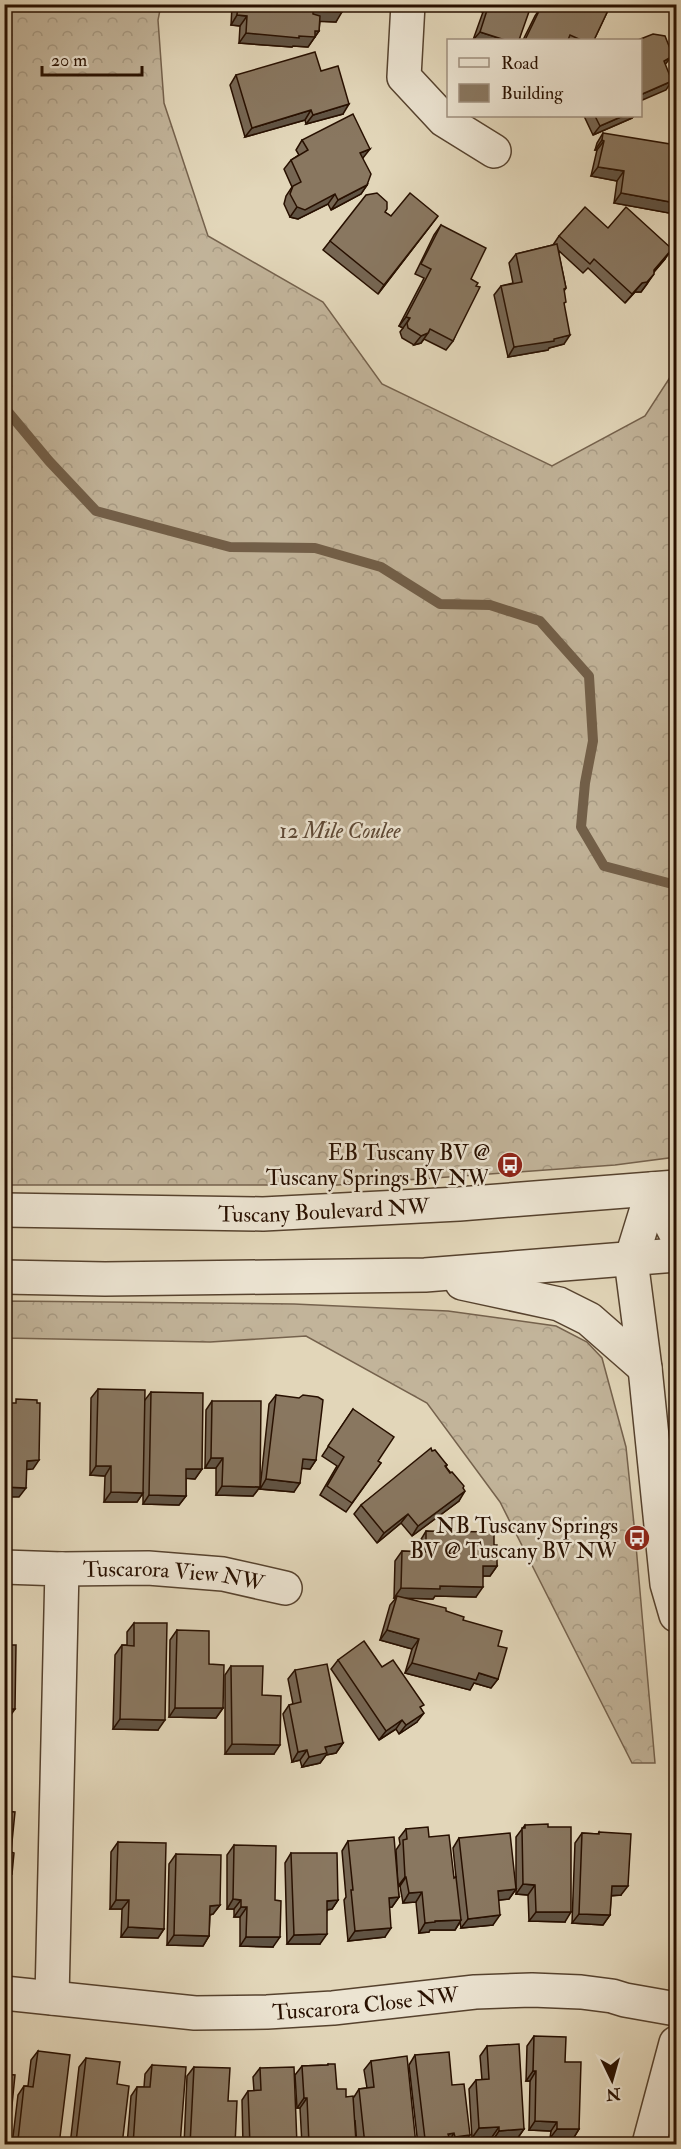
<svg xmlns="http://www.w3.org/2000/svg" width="681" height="2149" font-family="'IM FELL Double Pica',serif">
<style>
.forest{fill:url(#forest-crowns);stroke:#75624d;stroke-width:1.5}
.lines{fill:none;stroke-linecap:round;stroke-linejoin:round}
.stream{stroke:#725f49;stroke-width:10}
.minor-casing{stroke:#56422e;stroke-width:36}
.minor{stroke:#ece4d2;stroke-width:33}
.wall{fill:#766653;stroke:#281000;stroke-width:1.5}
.shaded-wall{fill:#605343;stroke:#281000;stroke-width:1.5}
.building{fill:#897760;stroke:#281000;stroke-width:1.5}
.labels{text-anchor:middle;stroke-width:5;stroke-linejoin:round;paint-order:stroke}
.park-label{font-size:22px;font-style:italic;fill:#5e4936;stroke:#ece4d2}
.poi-label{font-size:22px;fill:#281000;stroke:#ece4d2;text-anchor:end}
.street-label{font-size:22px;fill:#281000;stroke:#ece4d2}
</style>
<defs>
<pattern id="forest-crowns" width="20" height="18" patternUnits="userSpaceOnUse" patternTransform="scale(1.5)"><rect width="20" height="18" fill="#c2b49a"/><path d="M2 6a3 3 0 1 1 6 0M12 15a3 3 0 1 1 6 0" fill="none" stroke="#a79a83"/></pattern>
</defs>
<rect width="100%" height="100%" fill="#e2d6b9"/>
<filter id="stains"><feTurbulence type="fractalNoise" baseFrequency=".00333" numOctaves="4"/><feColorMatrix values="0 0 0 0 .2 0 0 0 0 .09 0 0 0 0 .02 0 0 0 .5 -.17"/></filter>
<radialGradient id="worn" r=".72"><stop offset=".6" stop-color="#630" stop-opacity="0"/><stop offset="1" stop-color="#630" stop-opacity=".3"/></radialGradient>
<g class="forest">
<polygon points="5,4 161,5 158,20 164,103 208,236 323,302 382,384 552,466 645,416 676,368 676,1157 615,1165 338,1185 5,1185"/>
<polygon points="5,1301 294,1304 448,1311 556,1326 587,1342 602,1358 626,1447 635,1534 655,1763 632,1763 500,1502 427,1403 306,1336 210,1342 5,1338"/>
</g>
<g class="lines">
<polyline class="stream" points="4,407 49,461 96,511 230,547 315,548 381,567 440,604 490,605 540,621 589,676 593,741 585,783 581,827 604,866 676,885"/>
<g class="minor-casing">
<g id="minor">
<polyline points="408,4 404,77 444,120 494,151"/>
<polyline points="653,1189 631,1260 645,1368 667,1584 676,1615"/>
<polyline points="653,1189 676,1234"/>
<path id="s1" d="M4,1210L263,1214L459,1204L676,1187"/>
<polyline points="4,1277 105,1279 425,1275 676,1255"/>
<polyline points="462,1283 559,1304 589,1319 645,1368"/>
<polyline points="4,1567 62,1569 52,1998"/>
<path id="s2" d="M62,1569L148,1568L223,1574L285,1588"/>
<path id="s3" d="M4,1993L195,2013L267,2012L333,2008L475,1992L532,1990L581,1992L612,1996L625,2000L676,2009"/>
<polyline points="649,2144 676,2043"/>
</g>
</g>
<use href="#minor" class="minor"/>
</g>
<g class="wall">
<polygon points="225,4 343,4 336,22 320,21 319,31 308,47 293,46 292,47 239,43 240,26 231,25 232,6"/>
<polygon points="461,4 528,4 519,40 473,40 483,12"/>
<polygon points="547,4 611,4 594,40 523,40 535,16 541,7 545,9"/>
<polygon points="321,71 343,114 306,124 305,120 245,137 230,85 236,75"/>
<polygon points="584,116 634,116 632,118 593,135"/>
<polygon points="603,133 676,203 669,213 614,203 617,181 591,176 597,150 595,150 597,143"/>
<polygon points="302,140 363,159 367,185 361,194 331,210 328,204 298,219 290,217 284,204 286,196 292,187 284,169 291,160 299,155 296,150"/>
<polygon points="385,212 391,216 431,225 378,294 323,250 330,241"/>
<polygon points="441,225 471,279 476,286 453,341 446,350 424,339 421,343 414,345 402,338 400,332 403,328 399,326 424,278 415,274 434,235"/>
<polygon points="608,228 665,259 654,272 647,284 641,292 635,292 625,303 588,268 583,273 558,250 566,288 564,291 564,344 549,348 548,350 508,357 494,295 501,286 513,283 509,263 516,254 553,245 559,236"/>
<polygon points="98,1389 145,1400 151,1392 202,1469 195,1479 186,1478 186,1496 179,1505 143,1504 143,1493 137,1502 104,1502 105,1476 90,1475 91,1398"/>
<polygon points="276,1395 316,1460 310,1469 302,1468 294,1492 260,1489 269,1404"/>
<polygon points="212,1401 260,1487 253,1496 216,1495 216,1468 205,1468 206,1410"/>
<polygon points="353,1409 378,1461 381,1463 346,1512 320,1495 337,1466 322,1456"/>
<polygon points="432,1451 447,1465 446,1467 463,1488 459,1501 412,1536 401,1523 377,1543 354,1514 361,1505"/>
<polygon points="426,1531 494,1545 497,1566 490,1576 483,1576 476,1597 435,1596 433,1599 406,1598 446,1611 463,1620 498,1646 498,1679 491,1688 474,1683 470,1690 405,1673 412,1649 380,1640 390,1605 396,1598 394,1598 395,1561 402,1551 419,1552 420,1541"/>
<polygon points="134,1623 158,1730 113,1729 115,1655 122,1645 127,1645 127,1632"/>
<polygon points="177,1630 209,1664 223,1708 216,1718 169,1717 170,1640"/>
<polygon points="338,1660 382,1667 421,1709 417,1722 399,1734 396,1729 379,1740 331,1669"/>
<polygon points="231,1666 262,1695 274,1754 225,1754 225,1675"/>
<polygon points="295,1670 343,1743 336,1753 326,1755 320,1763 302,1767 300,1760 292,1762 283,1714 289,1705 293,1704 288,1679"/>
<polygon points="525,1825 565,1922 529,1921 528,1895 516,1894 516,1837"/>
<polygon points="406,1829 429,1837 454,1878 456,1877 453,1848 459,1838 516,1889 509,1899 498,1900 493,1925 461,1928 460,1922 455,1930 430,1930 429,1932 419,1933 416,1902 403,1903 400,1886 398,1886 399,1897 392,1907 389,1907 385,1937 348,1941 344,1900 346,1897 342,1851 348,1841 398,1885 396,1850 400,1844 399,1838"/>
<polygon points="599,1832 621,1895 611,1896 610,1915 603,1925 572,1923 575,1843 582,1833 598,1834"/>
<polygon points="118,1842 164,1929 158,1938 121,1937 122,1909 110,1909 111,1852"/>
<polygon points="234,1845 273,1947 240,1946 240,1917 234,1917 234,1909 227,1909 227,1855"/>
<polygon points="291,1853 338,1900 332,1909 327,1910 320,1944 287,1944 285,1863"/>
<polygon points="176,1854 220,1905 213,1914 210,1915 209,1936 203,1946 167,1945 169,1864"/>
<polygon points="534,2036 565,2062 579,2129 573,2139 550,2138 551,2131 529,2130 530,2081 526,2081 527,2046"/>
<polygon points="487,2046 524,2129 517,2139 493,2140 492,2137 472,2138 469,2089 476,2080 482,2080 480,2056"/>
<polygon points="38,2051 59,2145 12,2145 18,2095 24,2086 28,2086 31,2060"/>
<polygon points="415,2055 452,2085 463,2144 448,2145 448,2143 443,2145 418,2145 409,2065"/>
<polygon points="86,2058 117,2084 122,2145 70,2145 79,2067"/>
<polygon points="371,2061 416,2145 357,2145 355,2120 354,2145 302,2145 300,2108 297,2108 295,2075 302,2066 327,2065 328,2064 337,2089 346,2097 354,2097 359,2089 367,2088 364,2070"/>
<polygon points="152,2065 180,2145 127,2145 131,2096 137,2087 144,2087 145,2074"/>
<polygon points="194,2067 228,2101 235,2145 184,2145 187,2076"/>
<polygon points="260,2068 297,2145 243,2145 242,2100 248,2091 254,2091 253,2077"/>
</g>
<g class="shaded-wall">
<polygon points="461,4 489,4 483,12"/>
<polygon points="313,11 342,12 336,22 306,21"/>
<polygon points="237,15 247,16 240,26 231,25"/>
<polygon points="315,31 319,31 308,47 293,46 292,47 239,43 246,33 299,36"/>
<polygon points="480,32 505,40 473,40"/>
<polygon points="671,57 664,66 664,61"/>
<polygon points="672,81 666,90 640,101 640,95"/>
<polygon points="349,104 343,114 306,124 313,115"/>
<polygon points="311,110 305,120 245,137 252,128"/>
<polygon points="623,116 634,116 632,118 593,135 600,126"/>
<polygon points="602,140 604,141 597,150 595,150"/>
<polygon points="370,149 363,158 353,163 360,153"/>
<polygon points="598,167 624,171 617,181 591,176"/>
<polygon points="367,185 361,194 331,210 338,200"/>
<polygon points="621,193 676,203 669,213 614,203"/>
<polygon points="335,194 328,204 298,219 290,217 297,207"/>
<polygon points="438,216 431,225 378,294 384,285"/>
<polygon points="672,249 665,259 647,280 654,270"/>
<polygon points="654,274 641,292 635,292 625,303 642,283"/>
<polygon points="406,317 410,318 403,328 399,326"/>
<polygon points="428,333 421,343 414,345 421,336"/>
<polygon points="570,335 564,344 549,348 548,350 508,357 514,347"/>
<polygon points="211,1458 223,1458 216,1468 205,1468"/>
<polygon points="303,1459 316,1460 310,1469 296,1468"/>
<polygon points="39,1460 33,1469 20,1470 27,1461"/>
<polygon points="96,1466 111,1466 105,1476 90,1475"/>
<polygon points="186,1469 202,1469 195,1479 180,1478"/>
<polygon points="266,1479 300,1483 294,1492 260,1489"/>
<polygon points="222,1486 260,1487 253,1496 216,1495"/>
<polygon points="4,1487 26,1488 19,1497 4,1497"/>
<polygon points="465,1491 459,1501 412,1536 418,1526"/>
<polygon points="111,1492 143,1493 137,1502 104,1502"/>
<polygon points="149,1495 186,1496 179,1505 143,1504"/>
<polygon points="408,1514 401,1523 377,1543 384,1533"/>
<polygon points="483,1566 497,1566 490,1576 477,1576"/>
<polygon points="440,1586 483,1587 476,1597 435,1596 433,1599 397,1598 397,1596 396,1598 394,1598 401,1588"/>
<polygon points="387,1630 419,1639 412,1649 380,1640"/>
<polygon points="412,1663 479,1673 498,1679 491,1688 474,1683 470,1690 405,1673"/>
<polygon points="175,1708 223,1708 216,1718 169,1717"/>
<polygon points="11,1709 15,1709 8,1719 6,1719 4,1721 4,1712"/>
<polygon points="424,1713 417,1722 399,1734 406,1725"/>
<polygon points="120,1719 165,1720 158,1730 113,1729"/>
<polygon points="402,1720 396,1729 379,1740 386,1731"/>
<polygon points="343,1743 336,1753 326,1755 320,1763 302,1767 309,1757 325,1747"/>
<polygon points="232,1744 280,1745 274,1754 225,1754"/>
<polygon points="307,1750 300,1760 292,1762 298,1752"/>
<polygon points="405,1877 406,1877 400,1886 398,1886"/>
<polygon points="523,1884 535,1885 528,1895 516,1894"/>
<polygon points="612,1886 628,1886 621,1895 605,1896"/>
<polygon points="516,1889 509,1899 491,1901 498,1891"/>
<polygon points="422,1892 416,1902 403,1903 409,1893"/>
<polygon points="399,1897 392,1907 382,1908 389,1898"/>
<polygon points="233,1899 241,1900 234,1909 227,1909"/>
<polygon points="116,1900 129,1900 122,1909 110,1909"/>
<polygon points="338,1900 332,1909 320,1911 327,1901"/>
<polygon points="220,1905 213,1914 204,1916 210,1906"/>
<polygon points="241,1907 247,1907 240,1917 234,1917"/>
<polygon points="536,1912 571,1912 565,1922 529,1921"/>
<polygon points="579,1914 610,1915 603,1925 572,1923"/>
<polygon points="500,1915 493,1925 461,1928 468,1919"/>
<polygon points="461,1920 455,1930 430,1930 429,1932 419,1933 425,1923 435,1921"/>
<polygon points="128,1927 164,1929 158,1938 121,1937"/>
<polygon points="391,1928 385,1937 348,1941 355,1931"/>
<polygon points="327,1934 320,1944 287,1944 294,1935"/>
<polygon points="174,1935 209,1936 203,1946 167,1945"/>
<polygon points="246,1937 280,1937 273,1947 240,1946"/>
<polygon points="533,2071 536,2071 530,2081 526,2081"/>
<polygon points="304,2098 307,2098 300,2108 297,2108"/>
<polygon points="535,2121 557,2122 551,2131 529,2130"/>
<polygon points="499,2127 492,2137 472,2138 479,2128"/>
<polygon points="524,2129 517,2139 493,2140 499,2131"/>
<polygon points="557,2129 579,2129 573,2139 550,2138"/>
<polygon points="454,2133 448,2143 443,2145 421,2145 425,2139"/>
<polygon points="470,2135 463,2144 449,2145 455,2137"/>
<polygon points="18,2140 56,2145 14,2145"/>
<polygon points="76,2142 92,2145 74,2145"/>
<polygon points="356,2142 354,2145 309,2144"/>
</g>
<g class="building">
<polygon points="238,4 343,4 342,12 313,11 313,14 320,16 319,31 315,31 315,37 299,36 299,38 246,33 247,16 237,15"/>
<polygon points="489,4 528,4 531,6 519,40 505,40 480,32"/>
<polygon points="549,4 611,4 594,40 581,40 570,35 568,40 525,40 541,7 547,9"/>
<polygon points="653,34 665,36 671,51 671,57 664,61 672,81 640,95 640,40 638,40"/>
<polygon points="315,52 321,71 338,66 349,104 313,115 311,110 252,128 236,75"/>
<polygon points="353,114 370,149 360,153 371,174 367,185 338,200 335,194 305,210 297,207 290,194 293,186 301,182 291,160 308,150 302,140"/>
<polygon points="595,116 623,116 600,126"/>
<polygon points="603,133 676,145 676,203 621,193 624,171 598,167 604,141 602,140"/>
<polygon points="377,193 387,202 387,209 385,212 391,216 410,193 438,216 384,285 330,241 366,195"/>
<polygon points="585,207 608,228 626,207 672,249 654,270 654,274 647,282 642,283 632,294 594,259 590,264 559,236"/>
<polygon points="441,225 486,248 471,279 478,283 476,286 480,287 453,341 430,329 428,333 421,336 408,328 407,323 410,318 406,317 431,269 421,264"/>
<polygon points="557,244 566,288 564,289 566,302 564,303 570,335 554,339 554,341 514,347 501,286 522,282 516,254"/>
<polygon points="98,1389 145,1390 143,1493 111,1492 111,1466 96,1466"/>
<polygon points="151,1392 203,1393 202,1469 186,1469 186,1496 149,1495"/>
<polygon points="276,1395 299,1398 303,1395 318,1397 323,1400 316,1460 303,1459 300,1483 266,1479"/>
<polygon points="16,1399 37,1400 37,1403 40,1403 39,1460 27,1461 26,1488 4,1487 4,1403 16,1403"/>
<polygon points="212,1401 261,1401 260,1487 222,1486 223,1458 211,1458"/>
<polygon points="353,1409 394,1437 378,1461 381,1463 352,1503 327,1486 344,1457 328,1446"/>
<polygon points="431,1448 432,1451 435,1450 447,1465 445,1466 450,1473 452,1472 464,1486 463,1488 465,1491 418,1526 408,1514 384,1533 361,1505"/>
<polygon points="426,1531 494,1532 494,1545 497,1545 497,1566 483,1566 483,1587 440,1586 440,1589 401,1588 402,1551 426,1552"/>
<polygon points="397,1596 446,1608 446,1611 464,1617 463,1620 502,1631 498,1646 507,1648 498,1679 479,1673 476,1680 412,1663 419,1639 387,1630"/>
<polygon points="134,1623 167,1623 165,1720 120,1719 122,1645 134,1646"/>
<polygon points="177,1630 209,1631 209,1664 224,1665 223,1708 175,1708"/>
<polygon points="364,1641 382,1667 393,1660 424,1705 420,1707 424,1713 406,1725 402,1720 386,1731 338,1660"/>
<polygon points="4,1645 16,1645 15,1709 11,1709 11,1713 4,1712"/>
<polygon points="327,1664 343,1743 325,1747 327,1753 309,1757 307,1750 298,1752 289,1705 301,1702 295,1670"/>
<polygon points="231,1666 263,1666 262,1695 281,1696 280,1745 232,1744"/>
<polygon points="4,1811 15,1812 11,1852 14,1853 12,1874 9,1873 7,1895 4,1895"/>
<polygon points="548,1824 548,1827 571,1827 571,1912 536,1912 535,1885 523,1884 522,1828 525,1828 525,1825"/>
<polygon points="428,1827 429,1837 449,1835 454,1878 456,1877 461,1920 435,1921 435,1922 425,1923 422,1892 409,1893 406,1877 405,1877 403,1840 407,1839 406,1829"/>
<polygon points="599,1832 631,1834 628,1886 612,1886 610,1915 579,1914 582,1833 599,1834"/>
<polygon points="510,1833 516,1889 498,1891 500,1915 468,1919 459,1838"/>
<polygon points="394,1837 399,1897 389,1898 391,1928 355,1931 351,1890 353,1890 348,1841"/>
<polygon points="118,1842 166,1843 164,1929 128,1927 129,1900 116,1900"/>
<polygon points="234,1845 276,1846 275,1900 281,1901 280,1937 246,1937 247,1907 241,1907 241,1900 233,1899"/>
<polygon points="291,1853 337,1853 338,1900 327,1901 327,1934 294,1935"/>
<polygon points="176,1854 221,1855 220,1905 210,1906 209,1936 174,1935"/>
<polygon points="534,2036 566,2037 565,2062 581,2062 579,2129 557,2129 557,2122 535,2121 536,2071 533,2071"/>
<polygon points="519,2044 524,2129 499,2131 499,2127 479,2128 476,2080 489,2079 487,2046"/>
<polygon points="38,2051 70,2055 59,2145 18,2140 24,2086 33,2087"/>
<polygon points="449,2052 452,2085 464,2084 470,2135 455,2137 454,2133 448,2134 449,2137 425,2139 415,2055"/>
<polygon points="407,2056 416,2145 365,2145 359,2089 374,2087 371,2061"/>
<polygon points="86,2058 120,2062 117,2084 129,2086 122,2145 92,2145 76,2142"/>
<polygon points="328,2064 335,2064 337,2089 346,2089 346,2097 353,2096 356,2142 309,2144 307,2098 304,2098 302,2066 328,2065"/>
<polygon points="152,2065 186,2067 180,2145 133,2145 137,2087 150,2087"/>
<polygon points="194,2067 230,2068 228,2101 237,2101 235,2145 190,2145"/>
<polygon points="294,2067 297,2145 250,2145 248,2091 261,2090 260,2068"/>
<polygon points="4,2074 15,2075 8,2145 4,2145"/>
</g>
<defs>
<g id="bus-disc" transform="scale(1.35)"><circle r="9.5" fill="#8f2418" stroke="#ece4d2"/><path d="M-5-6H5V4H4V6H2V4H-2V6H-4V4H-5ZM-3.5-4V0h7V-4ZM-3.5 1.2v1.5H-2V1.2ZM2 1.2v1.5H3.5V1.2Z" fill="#fff"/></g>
</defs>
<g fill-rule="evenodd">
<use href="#bus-disc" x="510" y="1165"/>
<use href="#bus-disc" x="637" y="1538"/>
</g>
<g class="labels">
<g class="park-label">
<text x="340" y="838">12 Mile Coulee</text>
</g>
<g class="poi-label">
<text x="490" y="1160">EB Tuscany BV @<tspan x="490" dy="25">Tuscany Springs BV NW</tspan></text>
<text x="618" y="1533">NB Tuscany Springs<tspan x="618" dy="25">BV @ Tuscany BV NW</tspan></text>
</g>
<g class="street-label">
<text dy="8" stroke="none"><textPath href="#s1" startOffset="320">Tuscany Boulevard NW</textPath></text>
<text dy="8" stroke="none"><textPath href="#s2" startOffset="112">Tuscarora View NW</textPath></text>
<text dy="8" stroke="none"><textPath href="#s3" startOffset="363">Tuscarora Close NW</textPath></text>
</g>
</g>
<rect width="681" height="2149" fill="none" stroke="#e2d6b9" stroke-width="24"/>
<rect x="6" y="6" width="669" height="2137" fill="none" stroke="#281000" stroke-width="3"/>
<rect x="12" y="12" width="657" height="2125" fill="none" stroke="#281000" stroke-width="1.5"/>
<rect x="447" y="39" width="195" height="78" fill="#ece4d2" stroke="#9e8f7e" stroke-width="1.5"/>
<rect x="459" y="58" width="30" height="9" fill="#ece4d2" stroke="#9e8f7e" stroke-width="1.5"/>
<text x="501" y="69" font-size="18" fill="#281000">Road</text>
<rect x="459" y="84" width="30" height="18" fill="#897760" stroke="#9e8f7e" stroke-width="1.5"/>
<text x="501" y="99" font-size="18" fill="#281000">Building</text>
<g transform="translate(612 2080) rotate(175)" stroke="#ece4d2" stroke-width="4.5" paint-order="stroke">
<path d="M0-4.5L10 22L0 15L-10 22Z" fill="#281000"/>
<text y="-9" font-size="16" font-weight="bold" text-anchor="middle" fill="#281000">N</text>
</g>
<path d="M42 66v9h100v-9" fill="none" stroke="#281000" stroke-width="3"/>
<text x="51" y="66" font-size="18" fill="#281000" stroke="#ece4d2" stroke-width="4.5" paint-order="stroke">20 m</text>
<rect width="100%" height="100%" filter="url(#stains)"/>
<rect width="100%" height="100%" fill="url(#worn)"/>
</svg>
